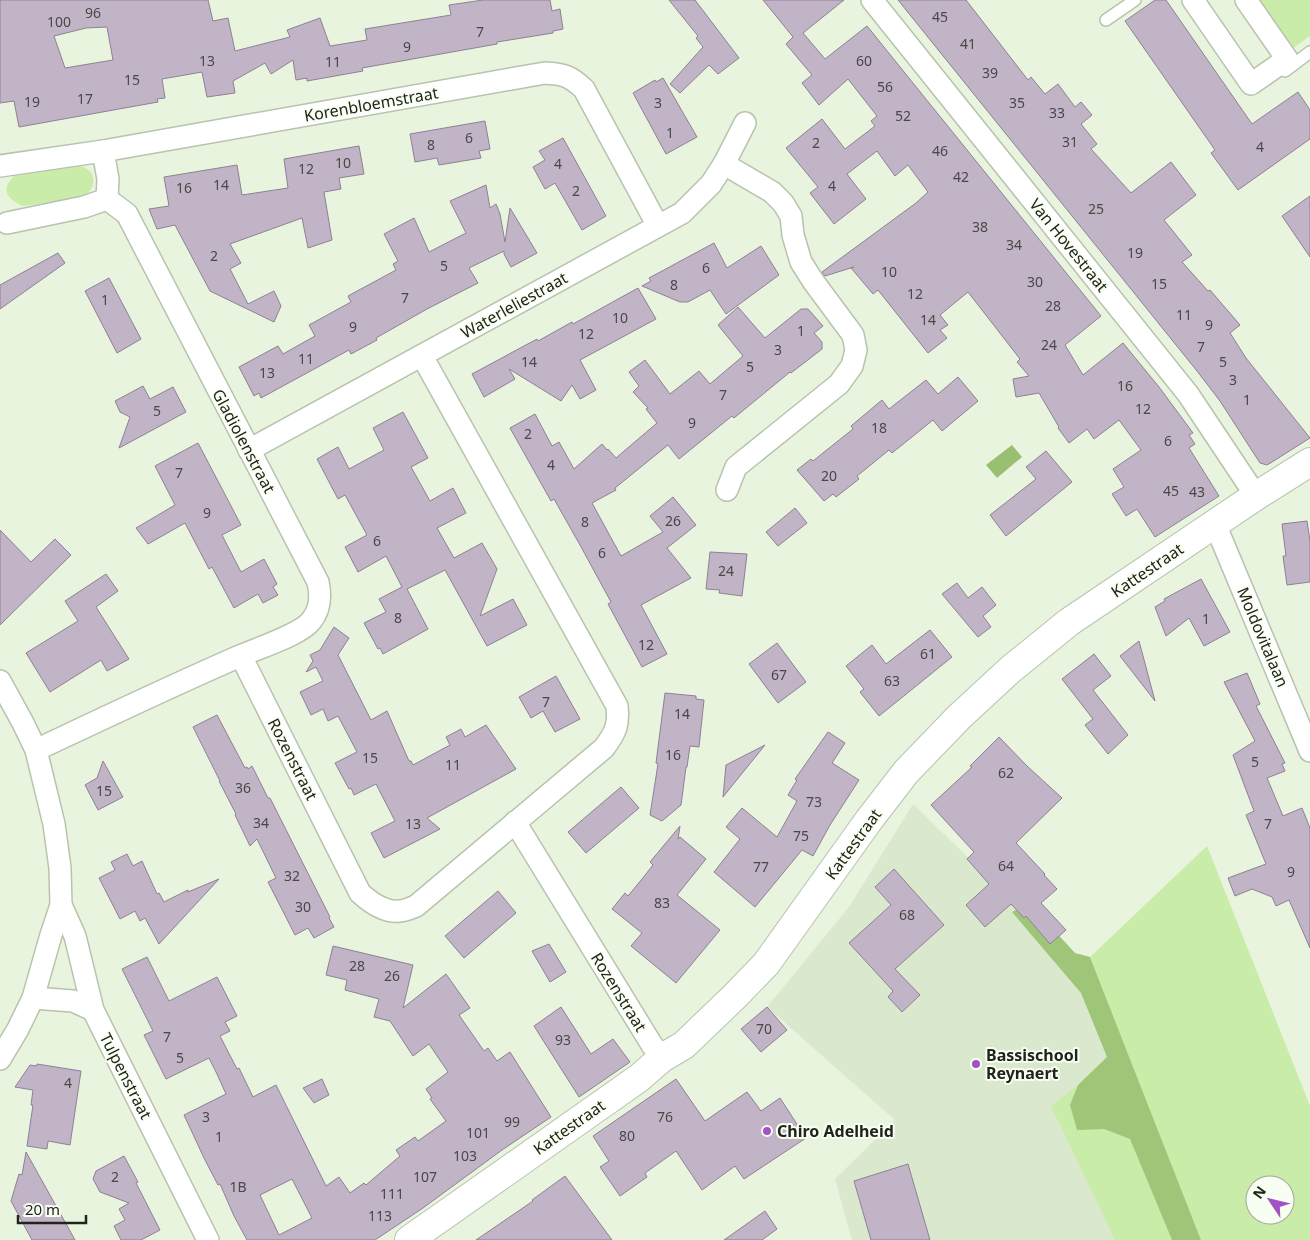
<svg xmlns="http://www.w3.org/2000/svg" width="1310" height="1240" font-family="'Noto Sans',sans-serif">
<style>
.built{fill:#dae9cd}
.green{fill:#c9eca9;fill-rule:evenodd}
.forest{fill:#9fc678}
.water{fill:#99c072}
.building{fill:#c1b4c7;stroke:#8d8193;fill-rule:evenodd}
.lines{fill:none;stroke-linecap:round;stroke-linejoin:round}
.lane-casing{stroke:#b8c3ae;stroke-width:14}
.street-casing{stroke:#b8c3ae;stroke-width:24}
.secondary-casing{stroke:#b8c3ae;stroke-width:30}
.lane{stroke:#fff;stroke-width:11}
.street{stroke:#fff;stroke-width:21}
.secondary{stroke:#fff;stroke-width:28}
.poi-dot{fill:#a252c3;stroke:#f8fff2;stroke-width:2}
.labels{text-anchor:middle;stroke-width:4;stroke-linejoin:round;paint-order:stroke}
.number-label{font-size:14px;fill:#484847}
.street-label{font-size:16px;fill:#20241c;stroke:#f8fff2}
.poi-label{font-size:16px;font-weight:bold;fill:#20241c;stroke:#f8fff2;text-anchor:start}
</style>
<rect width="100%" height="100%" fill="#e8f4de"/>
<polygon class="built" points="913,804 1085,971 1190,1240 852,1240 835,1179 895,1120 767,1007 849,907"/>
<g class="green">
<polygon points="1247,0 1310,0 1310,36 1285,54"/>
<path d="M76,165C97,168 99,187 82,198L23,206C7,199 0,190 14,176Z"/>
<path d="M1207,846L1310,1106V1240H1201L1090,957ZM1255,1185H1285V1215H1255Z"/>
<polygon points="1078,1085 1070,1105 1077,1129 1104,1129 1130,1139 1172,1240 1115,1240 1051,1106"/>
</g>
<polygon class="forest" points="1029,903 1075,953 1090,957 1201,1240 1172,1240 1130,1139 1104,1129 1077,1130 1070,1105 1078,1085 1107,1057 1081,993 1012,912"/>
<polygon class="water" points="1012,445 1022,457 997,478 986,465"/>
<g class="building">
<path d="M0,0H208L213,21L228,18L235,51L290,37L287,30L320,18L330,46L367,40L365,29L451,15L449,5L483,0H550L552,11L560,9L563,29L553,31V33L497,42V44L362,68L363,71L307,81V78L296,80L293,60L271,74L265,63L233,81L235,93L207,97L202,72L162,79L165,98L157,99L158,102L19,127L14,101L0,103ZM107,27L113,60L65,68L54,36L86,28Z"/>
<polygon points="669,0 695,0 739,58 718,74 709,65 680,93 670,84 703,47 696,38 698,36"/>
<polygon points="763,0 844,0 803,33 825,59 867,26 1101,316 1065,345 1083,375 1123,343 1159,387 1193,433 1189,435 1195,444 1189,448 1219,496 1155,537 1137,509 1126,516 1112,494 1124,487 1113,469 1141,450 1119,420 1094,439 1087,429 1069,443 1058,428 1059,427 1039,393 1016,397 1013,379 1029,376 1017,362 1020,359 968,292 940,315 948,325 940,330 947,338 928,353 878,290 873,294 851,268 854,267 825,276 822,272 916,203 928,192 908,165 895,176 877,151 847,174 866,199 834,224 810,193 818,187 786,148 822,119 845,149 875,126 871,121 877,116 848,79 819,105 802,83 812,75 786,44 793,37"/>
<polygon points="898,0 966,0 1028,80 1031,77 1045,94 1058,84 1075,107 1081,102 1092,115 1081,124 1097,144 1091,149 1131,193 1171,162 1196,195 1164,220 1192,255 1182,262 1208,291 1210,290 1240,325 1230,333 1246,358 1310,438 1272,462 1267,465 1260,463 1220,401 1197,371"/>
<polygon points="1155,0 1166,0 1252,124 1298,92 1310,110 1310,139 1238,190 1211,153 1215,150 1125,21"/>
<polygon points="663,78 697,137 666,154 633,93 655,80 656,82"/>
<polygon points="485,121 490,149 479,151 481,158 439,165 437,158 415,162 410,134"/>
<polygon points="563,138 606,216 582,230 555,183 545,189 533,167 545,160 539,151"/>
<polygon points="359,146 364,174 339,178 341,189 324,192 332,240 308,248 302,218 230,244 241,263 230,269 248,304 274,291 281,306 274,322 210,291 175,225 157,229 149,209 169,206 164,177 237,165 242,195 288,188 284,159"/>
<polygon points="486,185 490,208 496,204 500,214 505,242 510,208 537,253 511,267 504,254 504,251 469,268 478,283 427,309 376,338 377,340 351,354 349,350 261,398 259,393 254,396 239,367 278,346 283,354 315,336 309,325 351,302 348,296 396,270 393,264 398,261 384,234 414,218 429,252 466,233 450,201"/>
<polygon points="1310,196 1310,257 1282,216"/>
<polygon points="714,243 727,268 761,246 779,275 726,314 710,290 688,302 680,302 642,286 651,281 649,278"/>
<polygon points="58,253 65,263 0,309 0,285"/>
<polygon points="109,278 141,339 117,353 85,291"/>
<polygon points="638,288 656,319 580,360 596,390 580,399 572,385 561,401 509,369 515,379 484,397 472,374 537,339 538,341 572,322 573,324"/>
<polygon points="738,307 765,338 801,309 808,309 823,326 814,333 822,342 822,349 791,373 790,372 734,418 732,416 679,459 668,445 615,488 616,490 592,503 621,556 663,532 650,516 673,497 696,525 667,548 691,578 641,605 667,654 642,667 608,604 611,602 580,545 554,499 551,501 510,428 535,414 552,446 559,442 574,469 602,444 607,450 608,449 616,458 657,423 646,409 648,408 633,392 639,386 629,372 645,360 670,394 699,371 710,384 743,356 718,325"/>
<polygon points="958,377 978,401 942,431 933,420 892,453 889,450 857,476 859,479 836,497 833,494 824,501 797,470 811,459 813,461 853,429 851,426 882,400 889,409 926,380 938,394"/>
<polygon points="143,386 150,399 173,387 186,412 119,448 130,417 120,412 115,401"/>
<polygon points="403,412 428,458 411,467 430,501 453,488 466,513 437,528 454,558 482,543 497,569 480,616 513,599 527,625 487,646 445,570 407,589 428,629 383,654 380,648 378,649 364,623 386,612 379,599 402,587 386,556 358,572 345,547 367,535 345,495 338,499 317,459 338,447 349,469 384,450 373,428"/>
<polygon points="198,443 241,525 222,535 241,572 264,559 277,584 273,587 278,595 263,603 258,594 234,608 212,567 209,569 185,523 148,544 136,528 175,505 155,466"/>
<polygon points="1046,451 1072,482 1006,536 990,515 1036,479 1026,467"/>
<polygon points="795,508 807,523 778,546 766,532"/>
<polygon points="1307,521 1310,541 1310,582 1287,585 1283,556 1286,556 1282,524"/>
<polygon points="0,530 31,562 55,539 71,555 0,625"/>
<polygon points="710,552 747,554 742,596 719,593 720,590 706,589"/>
<polygon points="106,574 118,591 96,607 129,659 107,671 101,660 50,692 26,653 78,621 65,601"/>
<polygon points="1201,579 1230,632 1204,646 1189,618 1166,636 1155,607 1165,601 1164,599"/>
<polygon points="957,583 968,598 982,587 996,605 983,616 991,627 978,637 942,594"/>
<polygon points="334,627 349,638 338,655 371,720 387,711 409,761 411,761 413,765 450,745 446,737 461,729 465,737 486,725 516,769 427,818 440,829 384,858 371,833 395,821 376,784 354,795 351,788 349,789 335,763 357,752 338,716 328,721 323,709 311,715 300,692 323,681 316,667 306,672 313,661 310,655 320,650"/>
<polygon points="930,630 952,657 879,716 860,692 864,689 846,666 872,645 886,664"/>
<polygon points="1139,641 1155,701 1120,656"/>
<polygon points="777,643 806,682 778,703 749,664"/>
<polygon points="1094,654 1111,676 1093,690 1128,735 1108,754 1085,725 1093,719 1062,679"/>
<polygon points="1247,673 1260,704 1256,706 1285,763 1282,764 1285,771 1267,778 1283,816 1302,808 1310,828 1310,948 1289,900 1276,906 1272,897 1252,889 1235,896 1228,878 1266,864 1246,815 1254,811 1233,755 1255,741 1224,682"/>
<polygon points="556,676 580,719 555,732 543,711 531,718 519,697"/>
<polygon points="665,693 696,696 696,699 704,700 699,747 690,746 687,767 686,767 681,805 662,821 650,815 658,764 656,763"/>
<polygon points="217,715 245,768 247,767 248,769 252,766 268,798 270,798 330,917 329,918 334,927 314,938 308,928 295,935 268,882 276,878 257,839 250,846 235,815 236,814 219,781 220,781 193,727"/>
<polygon points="828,732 845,743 832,763 859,780 830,825 813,856 802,850 755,907 714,872 740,839 726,827 742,808 777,837 797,801 788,795 797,780 795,779"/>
<polygon points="999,737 1027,766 1062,798 1016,843 1045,874 1044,875 1057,889 1041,903 1066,930 1050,944 1026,916 1024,918 1011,904 985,927 966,905 989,884 967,859 974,852 931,805 972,767 970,766"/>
<polygon points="765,745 723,797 726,765"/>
<polygon points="103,761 123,797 98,810 85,785 97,778"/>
<polygon points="621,787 639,808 586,853 568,832"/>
<polygon points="680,826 678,839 680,837 706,859 677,895 720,930 676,983 631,946 642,933 612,909 625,893 628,896 642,879 653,865 650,862"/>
<polygon points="127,854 133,866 142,861 157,894 159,893 164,902 188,890 188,892 219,879 159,944 145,918 140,921 135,911 120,919 99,878 115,870 111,862"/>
<polygon points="894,869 944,925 895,969 920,995 902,1012 888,997 893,991 849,943 891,905 875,887"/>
<polygon points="498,891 516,913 464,958 445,936"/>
<polygon points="549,944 566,972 550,982 532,951"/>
<path d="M333,946L413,965L403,1008L446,974L470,1008L459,1015L484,1051L488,1048L497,1061L510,1052L551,1117L502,1150L423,1208L375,1240H247L234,1216L220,1184L218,1185L204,1158L184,1115L226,1094L217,1074L209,1058L166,1079L144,1035L153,1031L122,969L147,957L169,1001L217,977L237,1016L225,1022L230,1031L220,1036L237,1069L239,1068L253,1097L276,1085L326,1186L339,1177L350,1193L364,1183L366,1185L400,1156L396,1150L415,1137L418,1141L446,1121L430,1099L432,1098L426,1089L448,1072L429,1044L413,1056L390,1021L374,1017L379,999L345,990L347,980L326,975ZM292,1179L312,1218L279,1235L260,1195Z"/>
<polygon points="561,1007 591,1054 613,1039 630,1062 579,1097 534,1026"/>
<polygon points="767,1007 787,1030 761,1052 741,1029"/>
<polygon points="37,1064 81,1071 70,1145 48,1141 47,1149 27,1146 33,1105 31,1105 33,1090 15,1087 30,1065 37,1066"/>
<polygon points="322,1079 329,1095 314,1103 303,1088"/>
<polygon points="676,1079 705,1121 747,1092 761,1111 780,1098 806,1138 744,1179 735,1166 702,1190 676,1151 645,1173 647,1177 620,1196 600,1167 609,1161 593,1136"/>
<polygon points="26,1152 75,1240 32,1240 11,1201 19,1174 22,1175"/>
<polygon points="124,1156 138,1182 136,1183 160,1230 141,1240 121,1240 114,1226 125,1220 119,1209 129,1203 100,1192 93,1179 96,1171"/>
<polygon points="908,1164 930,1240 871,1240 854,1181"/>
<polygon points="565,1176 612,1240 476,1240 533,1201 532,1200"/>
<polygon points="765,1211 777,1229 762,1240 724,1240"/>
</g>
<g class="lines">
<g class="lane-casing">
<g id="lane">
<polyline points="1106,20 1135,0"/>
<polyline points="1285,71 1310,52"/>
</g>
</g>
<g class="street-casing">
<g id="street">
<polyline points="872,0 1188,394 1256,496"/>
<polyline points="1193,0 1251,84 1287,59 1246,0"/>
<polyline points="724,164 772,192 783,203 791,216 793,235 801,262 813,281 853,335 856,350 852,366 839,384 736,467 727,490"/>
<path d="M0,166L103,151L545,73C564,74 570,76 584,89L658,226"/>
<polyline points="7,223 84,207 107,199"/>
<polyline points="249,450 682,213 711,184 724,164 745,123"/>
<polyline points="1215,524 1310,751"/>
<path d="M241,656L360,893C371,903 385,913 400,911C405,911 411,908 416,906L604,748C616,732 619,725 617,706L422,356"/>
<polyline points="0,681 23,723 36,750 54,824 60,868 61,905 51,935 33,998 18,1029 0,1059"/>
<path d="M36,750C104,718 171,686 240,656C258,648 300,635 311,621C321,609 321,596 318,582L127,214L107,199L108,179L103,151"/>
<polyline points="515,822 652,1045 662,1058"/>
<polyline points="61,905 75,936 93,1010 208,1240"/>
<polyline points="33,998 73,1001 93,1010"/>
</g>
</g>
<g class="secondary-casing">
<polyline id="secondary" points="409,1240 639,1078 662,1058 684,1045 735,996 766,964 869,820 906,772 959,717 1011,669 1069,622 1256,496 1310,462"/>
</g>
<use href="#lane" class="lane"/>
<use href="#street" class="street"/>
<use href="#secondary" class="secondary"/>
</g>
<g class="poi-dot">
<circle cx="976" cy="1064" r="5"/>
<circle cx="767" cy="1131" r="5"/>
</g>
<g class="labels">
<g class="number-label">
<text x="93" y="18">96</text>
<text x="940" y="22">45</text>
<text x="59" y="27">100</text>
<text x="480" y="37">7</text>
<text x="968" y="49">41</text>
<text x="407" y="52">9</text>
<text x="207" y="66">13</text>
<text x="864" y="66">60</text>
<text x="333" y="67">11</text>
<text x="990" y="78">39</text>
<text x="132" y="85">15</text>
<text x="885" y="92">56</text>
<text x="85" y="104">17</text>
<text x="32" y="107">19</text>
<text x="658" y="108">3</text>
<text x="1017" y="108">35</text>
<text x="1057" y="118">33</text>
<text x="903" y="121">52</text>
<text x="670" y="138">1</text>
<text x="469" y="143">6</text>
<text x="1070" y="147">31</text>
<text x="816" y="148">2</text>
<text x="431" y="150">8</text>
<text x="1260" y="152">4</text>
<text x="940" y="156">46</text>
<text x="343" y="168">10</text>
<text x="558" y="169">4</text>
<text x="306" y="174">12</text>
<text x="961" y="182">42</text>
<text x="221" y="190">14</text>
<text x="832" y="191">4</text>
<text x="184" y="193">16</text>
<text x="576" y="196">2</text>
<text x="1096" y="214">25</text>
<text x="980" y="232">38</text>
<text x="1014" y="250">34</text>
<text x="1135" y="258">19</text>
<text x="214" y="261">2</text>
<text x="444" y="271">5</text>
<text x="706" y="273">6</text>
<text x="889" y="277">10</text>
<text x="1035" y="287">30</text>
<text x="1159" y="289">15</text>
<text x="674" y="290">8</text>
<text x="915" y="299">12</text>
<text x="405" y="303">7</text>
<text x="105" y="305">1</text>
<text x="1053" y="311">28</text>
<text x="1184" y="320">11</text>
<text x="620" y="323">10</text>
<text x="928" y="325">14</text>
<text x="1209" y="330">9</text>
<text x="353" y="332">9</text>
<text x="801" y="336">1</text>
<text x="586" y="339">12</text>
<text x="1049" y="350">24</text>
<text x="1201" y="352">7</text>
<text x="778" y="355">3</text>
<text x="306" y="364">11</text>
<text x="529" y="367">14</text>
<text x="1223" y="367">5</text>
<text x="750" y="372">5</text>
<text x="267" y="378">13</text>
<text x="1233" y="385">3</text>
<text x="1125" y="391">16</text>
<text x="723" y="400">7</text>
<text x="1247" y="405">1</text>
<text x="1143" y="414">12</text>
<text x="157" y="416">5</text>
<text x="692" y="428">9</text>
<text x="879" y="433">18</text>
<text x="528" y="439">2</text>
<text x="1168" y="446">6</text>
<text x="551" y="470">4</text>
<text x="179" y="478">7</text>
<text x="829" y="481">20</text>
<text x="1171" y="496">45</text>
<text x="1197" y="497">43</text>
<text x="207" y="518">9</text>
<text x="673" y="526">26</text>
<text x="585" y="527">8</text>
<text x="377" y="546">6</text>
<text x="602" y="558">6</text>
<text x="726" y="576">24</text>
<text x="398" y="623">8</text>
<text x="1206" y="624">1</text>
<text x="646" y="650">12</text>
<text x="928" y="659">61</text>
<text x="779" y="680">67</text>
<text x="892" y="686">63</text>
<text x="546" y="707">7</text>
<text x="682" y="719">14</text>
<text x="673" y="760">16</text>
<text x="370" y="763">15</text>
<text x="1255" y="767">5</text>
<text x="453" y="770">11</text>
<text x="1006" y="778">62</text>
<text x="243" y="793">36</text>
<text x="104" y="796">15</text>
<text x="814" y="807">73</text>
<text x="261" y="828">34</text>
<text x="413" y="829">13</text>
<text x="1268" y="829">7</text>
<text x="801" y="841">75</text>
<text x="1006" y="871">64</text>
<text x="761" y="872">77</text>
<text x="1291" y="877">9</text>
<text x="292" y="881">32</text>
<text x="662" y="908">83</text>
<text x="303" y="912">30</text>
<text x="907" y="920">68</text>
<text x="357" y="971">28</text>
<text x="392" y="981">26</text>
<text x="764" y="1034">70</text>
<text x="167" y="1042">7</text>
<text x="563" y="1045">93</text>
<text x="180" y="1063">5</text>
<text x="68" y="1088">4</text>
<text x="206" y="1122">3</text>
<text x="665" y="1122">76</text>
<text x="512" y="1127">99</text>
<text x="478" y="1138">101</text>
<text x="627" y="1141">80</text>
<text x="219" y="1142">1</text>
<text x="465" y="1161">103</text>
<text x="115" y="1182">2</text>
<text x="425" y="1182">107</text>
<text x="238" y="1192">1B</text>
<text x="392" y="1199">111</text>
<text x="380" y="1221">113</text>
</g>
<g class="street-label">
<text transform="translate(371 104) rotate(-10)" y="6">Korenbloemstraat</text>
<text transform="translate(1069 245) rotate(51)" y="6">Van Hovestraat</text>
<text transform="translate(514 305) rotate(-29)" y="6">Waterleliestraat</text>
<text transform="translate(244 441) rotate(62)" y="6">Gladiolenstraat</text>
<text transform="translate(1147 570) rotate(-34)" y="6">Kattestraat</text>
<text transform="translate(1263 637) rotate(67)" y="6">Moldovitalaan</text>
<text transform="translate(293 759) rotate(63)" y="6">Rozenstraat</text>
<text transform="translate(853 844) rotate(-54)" y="6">Kattestraat</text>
<text transform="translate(619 992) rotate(58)" y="6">Rozenstraat</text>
<text transform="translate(126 1076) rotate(63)" y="6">Tulpenstraat</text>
<text transform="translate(569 1127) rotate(-35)" y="6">Kattestraat</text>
</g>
<g class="poi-label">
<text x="986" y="1061">Bassischool<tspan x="986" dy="18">Reynaert</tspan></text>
<text x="777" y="1137">Chiro Adelheid</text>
</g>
</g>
<g transform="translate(1270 1200) rotate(305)"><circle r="24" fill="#f8fff2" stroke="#a2a79c"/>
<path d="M0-4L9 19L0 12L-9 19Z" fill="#a252c3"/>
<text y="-8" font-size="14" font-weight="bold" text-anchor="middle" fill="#20241c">N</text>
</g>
<path d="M18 1215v8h68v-8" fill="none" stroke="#20241c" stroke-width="2.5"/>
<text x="25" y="1215" font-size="15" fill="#20241c" stroke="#f8fff2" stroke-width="4" paint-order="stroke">20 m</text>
</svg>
